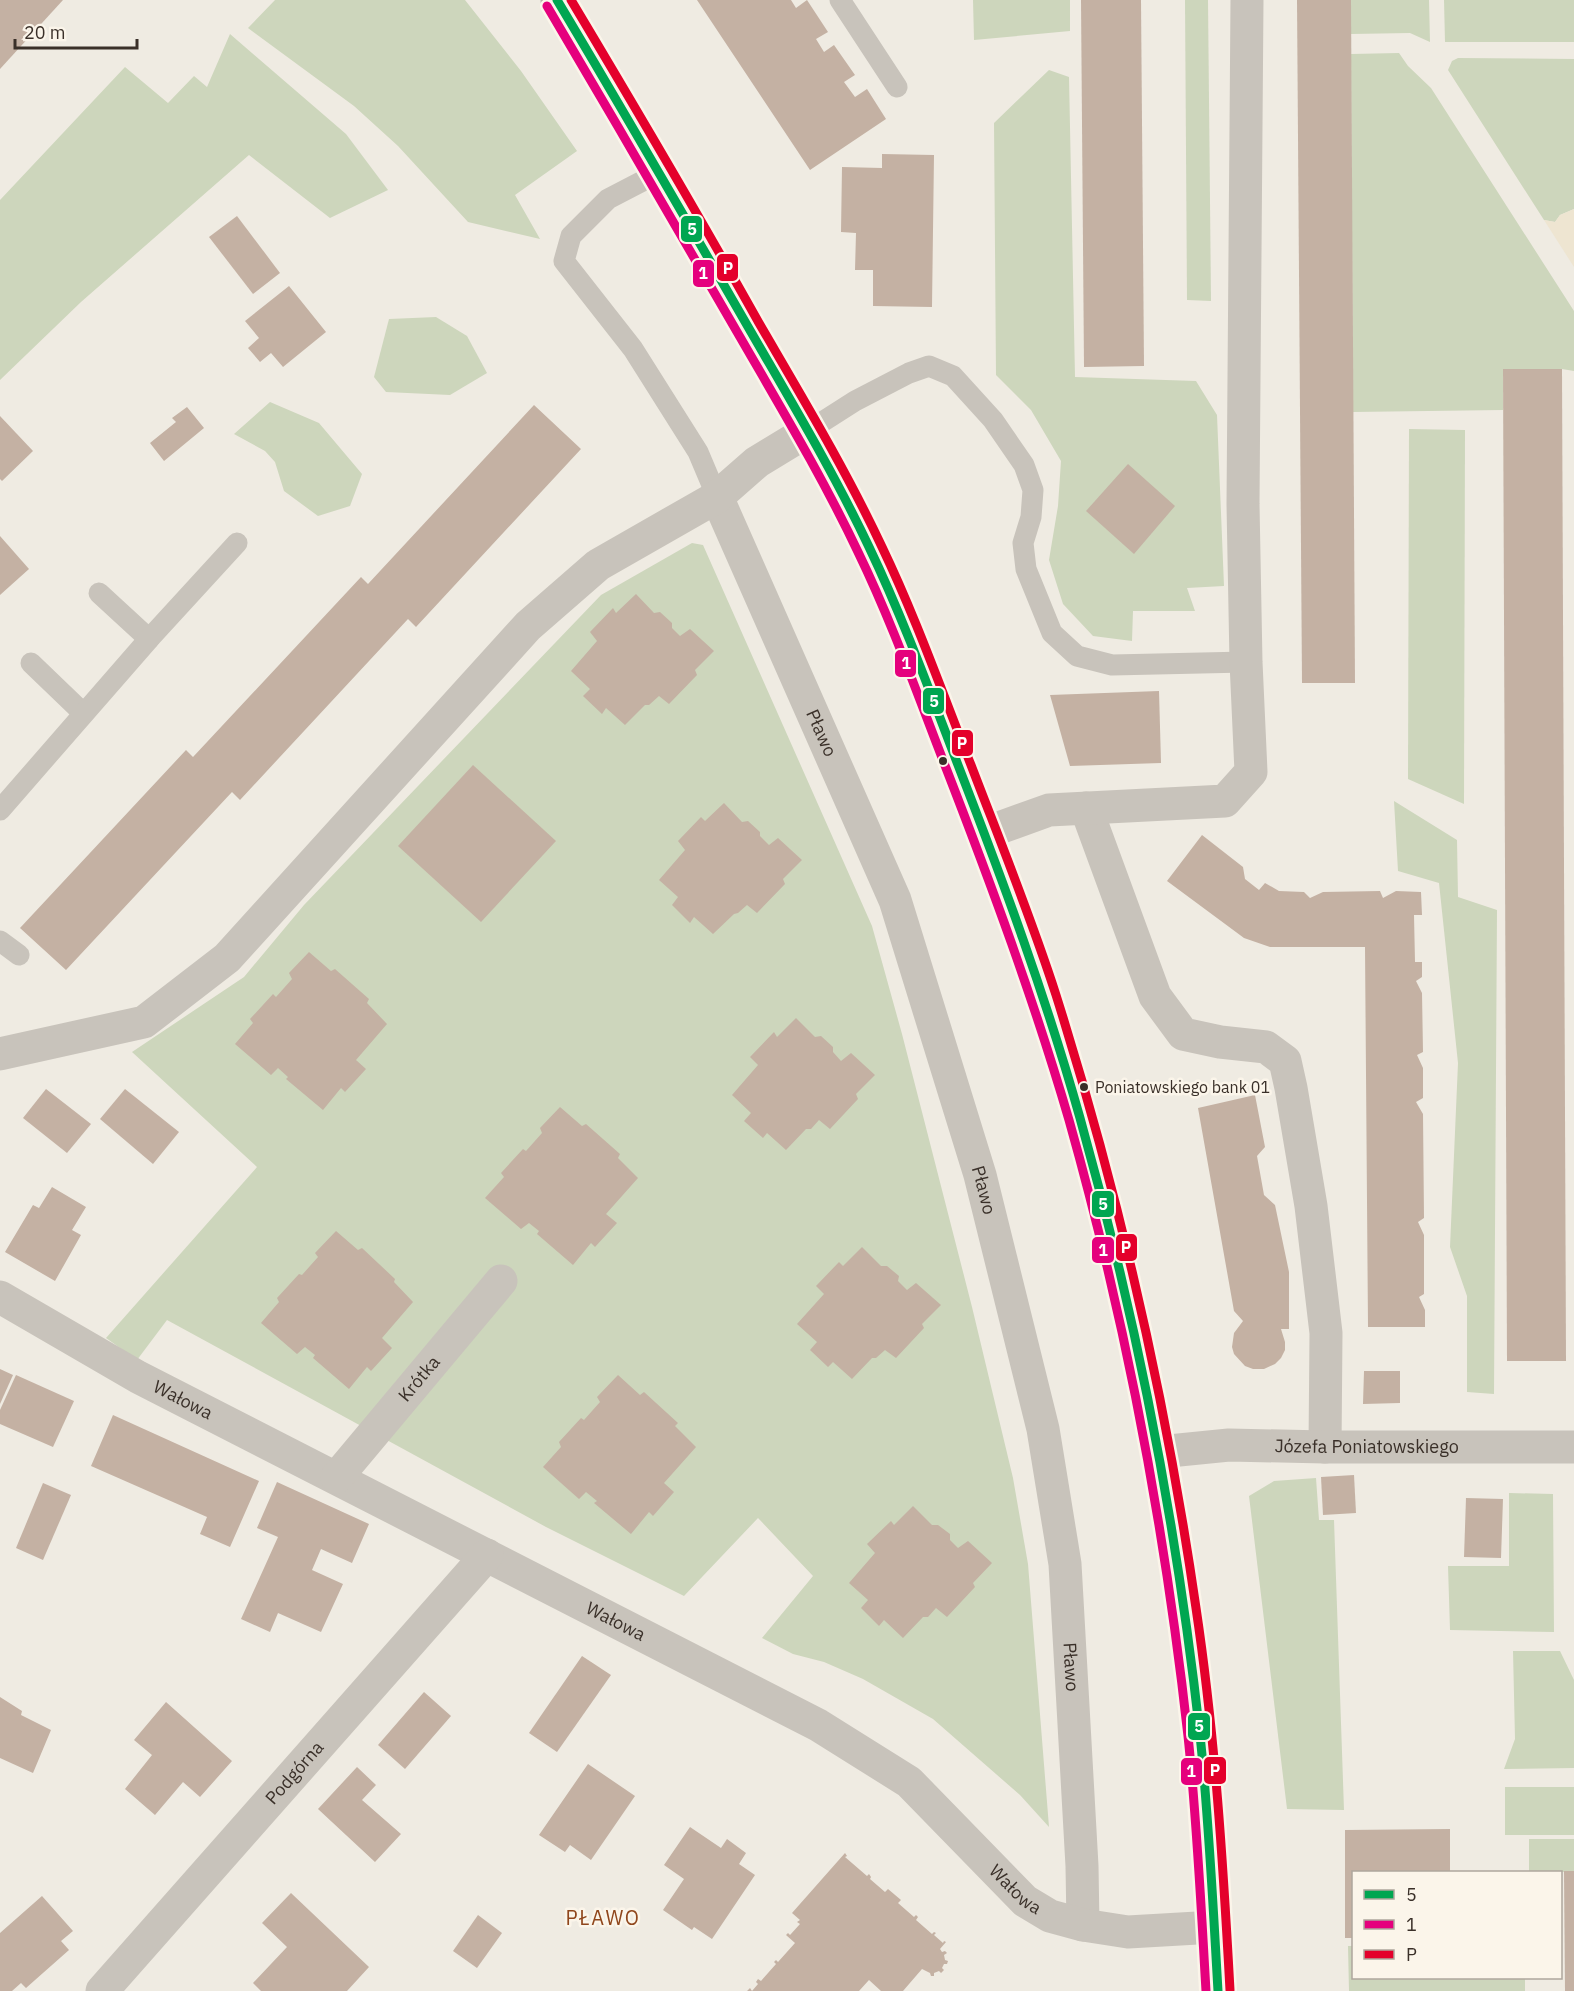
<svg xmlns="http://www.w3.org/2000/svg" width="1574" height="1991" font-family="'IBM Plex Sans',sans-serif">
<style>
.green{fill:#cdd6bc}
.plaza{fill:#eee5d1}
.building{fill:#c4b1a3}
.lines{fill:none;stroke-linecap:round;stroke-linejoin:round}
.lane{stroke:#c8c3bb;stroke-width:21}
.street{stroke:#c8c3bb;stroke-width:33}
.secondary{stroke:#b9b3ab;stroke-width:33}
.bus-1-casing{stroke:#fbf5ea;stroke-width:14}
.bus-2-casing{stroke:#fbf5ea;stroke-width:14}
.bus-3-casing{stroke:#fbf5ea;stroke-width:14}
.bus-1{stroke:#00a651;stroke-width:9}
.bus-2{stroke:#e5007d;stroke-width:9}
.bus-3{stroke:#e4002b;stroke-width:9}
.bus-dot{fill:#3a3029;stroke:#fbf5ea;stroke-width:2}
.labels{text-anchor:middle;stroke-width:5;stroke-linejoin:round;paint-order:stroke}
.bus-label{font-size:16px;fill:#3a3029;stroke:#fbf5ea;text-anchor:start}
.street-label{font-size:18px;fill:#3a3029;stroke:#fbf5ea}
.neighbourhood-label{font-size:20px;letter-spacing:1.5px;fill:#8f461c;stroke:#fbf5ea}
.line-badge{stroke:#fbf5ea;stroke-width:2}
.badge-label{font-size:16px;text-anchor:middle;font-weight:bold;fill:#fff}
</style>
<rect width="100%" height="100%" fill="#efebe2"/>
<g class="green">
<polygon points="275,0 465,0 521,71 577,151 515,195 540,239 468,222 398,146 354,106 248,28"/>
<polygon points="973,0 1070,0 1070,31 974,40"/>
<polygon points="1185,0 1208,0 1211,301 1187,300"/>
<polygon points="1351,0 1429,0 1430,42 1410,33 1351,34"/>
<polygon points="1444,0 1574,0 1574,42 1445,42"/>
<polygon points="230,34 346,134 388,190 330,218 249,155 81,302 0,380 0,200 125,67 168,103 194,76 207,87"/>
<polygon points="1399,53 1408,66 1431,88 1574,311 1574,371 1562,369 1503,369 1503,410 1353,412 1351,54"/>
<polygon points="1458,58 1574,59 1574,209 1560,215 1555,222 1544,220 1448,70 1452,61"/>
<polygon points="1049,70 1069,77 1075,377 1196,381 1217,415 1224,586 1187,588 1195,611 1133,611 1132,641 1093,636 1063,604 1049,560 1058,506 1061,461 1031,410 996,375 994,123"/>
<polygon points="436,317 467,336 487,373 450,395 386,392 374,377 389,319"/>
<polygon points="270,402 319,423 362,474 350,506 318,516 284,491 275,462 265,451 234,434"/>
<polygon points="1409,429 1465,430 1464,804 1408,779"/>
<polygon points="692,543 703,545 872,926 902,1034 972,1307 1013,1478 1028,1564 1049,1827 1020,1795 933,1719 863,1679 824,1662 793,1654 762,1638 813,1576 758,1518 684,1596 546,1527 167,1320 137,1360 106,1338 257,1167 132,1052 244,977 304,905 601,595"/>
<polygon points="1394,801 1457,840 1458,897 1497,910 1494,1394 1467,1392 1467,1296 1450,1247 1458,1063 1439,883 1398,871"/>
<polygon points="1316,1478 1319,1520 1334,1520 1344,1810 1287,1809 1249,1496 1274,1481"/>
<polygon points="1509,1493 1553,1494 1554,1632 1450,1630 1448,1566 1509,1566"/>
<polygon points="1513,1651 1560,1651 1574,1680 1574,1768 1504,1769 1515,1739"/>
<rect x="1505" y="1787" width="69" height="48"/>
<rect x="1529" y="1839" width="45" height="33"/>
<polygon points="1348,1946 1353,1946 1354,1978 1525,1978 1525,1991 1349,1991"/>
</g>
<polygon class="plaza" points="1574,209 1574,267 1544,220 1555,222 1560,215"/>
<g class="building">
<polygon points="0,0 63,0 0,69"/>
<polygon points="697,0 791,0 796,8 807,0 828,32 816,39 824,52 834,45 855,75 844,82 855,97 867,89 886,119 810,170"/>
<polygon points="1081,0 1141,0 1144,366 1084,367"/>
<polygon points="1297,0 1351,0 1355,683 1302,683"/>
<polygon points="882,154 934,155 932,307 873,306 873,270 855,270 856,233 841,232 842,167 882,168"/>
<polygon points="237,216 280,273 253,294 209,237"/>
<polygon points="289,286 326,332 283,367 271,353 260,362 248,348 259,338 245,321"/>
<polygon points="1503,369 1562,369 1566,1361 1507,1361"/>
<polygon points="534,405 581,449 416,627 408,619 240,800 232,792 66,970 20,928 186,750 193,757 361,577 368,584"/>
<polygon points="187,407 204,428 164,461 150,443 176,422 172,418"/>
<polygon points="0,416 33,451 2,481 0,479"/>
<polygon points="1128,464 1175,506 1134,554 1086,511"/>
<polygon points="0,536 29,569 0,595"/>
<polygon points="636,594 654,613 660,612 672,623 672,628 680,636 690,629 714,651 695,670 697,675 669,704 659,696 649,705 645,705 625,725 606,708 602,714 583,696 590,689 571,671 597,641 590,632 613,608 616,613"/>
<polygon points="1159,691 1161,763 1070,766 1050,695"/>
<polygon points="473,765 556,841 481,922 398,846"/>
<polygon points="724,803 742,822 748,821 760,832 760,836 769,845 778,838 802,860 783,879 785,884 757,913 747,905 738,913 734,914 713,934 694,917 690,923 672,905 678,897 659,880 685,850 678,841 701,817 705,821"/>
<polygon points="1202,835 1243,867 1245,879 1259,890 1265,883 1279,891 1304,892 1310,898 1323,892 1380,891 1383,898 1396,891 1421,892 1422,915 1414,915 1415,962 1422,962 1422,977 1416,981 1422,993 1423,1052 1417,1055 1423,1068 1423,1098 1416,1102 1423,1114 1424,1218 1418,1222 1424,1235 1424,1294 1419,1297 1425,1310 1425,1327 1368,1327 1365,947 1270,947 1244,938 1167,881"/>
<polygon points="309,952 331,971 335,969 369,999 367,1003 387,1024 356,1060 366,1069 345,1092 341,1088 323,1110 286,1079 288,1077 278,1068 271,1075 235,1044 253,1023 250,1019 273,994 276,997 292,979 289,973"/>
<polygon points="796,1018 815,1037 821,1036 833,1047 833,1052 841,1061 851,1053 875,1075 856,1094 858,1099 830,1129 819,1120 811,1129 806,1129 786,1150 767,1133 763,1138 744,1121 751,1113 732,1095 758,1065 750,1057 774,1032 777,1037"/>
<polygon points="46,1089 91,1124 67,1153 23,1118"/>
<polygon points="125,1089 179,1132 153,1164 100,1119"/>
<polygon points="1255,1095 1265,1147 1257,1156 1264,1195 1275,1205 1289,1272 1289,1329 1281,1329 1285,1342 1285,1350 1281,1358 1275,1364 1264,1369 1253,1369 1245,1366 1234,1354 1232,1347 1234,1333 1243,1321 1234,1311 1198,1108"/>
<polygon points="560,1107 582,1126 586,1124 620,1154 618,1158 638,1178 606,1214 617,1223 595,1247 591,1243 573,1265 537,1234 539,1231 529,1223 521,1229 485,1198 504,1177 501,1173 523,1149 526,1151 542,1133 540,1128"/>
<polygon points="52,1187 86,1207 72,1230 81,1235 55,1281 5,1252 33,1205 39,1208"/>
<polygon points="336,1231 358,1250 362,1248 395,1279 394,1282 413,1302 382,1338 392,1348 371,1371 367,1367 349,1389 313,1358 315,1355 305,1347 297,1354 261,1323 279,1302 277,1298 299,1274 302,1275 318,1257 315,1253"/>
<polygon points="862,1247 881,1266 887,1266 899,1276 898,1281 907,1290 916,1283 941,1305 922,1324 924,1328 896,1358 885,1350 876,1358 872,1358 852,1379 833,1362 828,1367 810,1350 817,1342 797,1324 824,1294 816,1286 839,1262 843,1266"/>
<polygon points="0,1369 13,1375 0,1404"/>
<polygon points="1364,1371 1400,1371 1400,1403 1363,1404"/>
<polygon points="16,1375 74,1401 53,1447 0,1424 0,1410"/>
<polygon points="618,1375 640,1395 644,1392 678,1423 675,1426 696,1447 664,1483 674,1492 653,1516 649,1512 631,1534 594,1503 597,1501 586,1492 579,1499 543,1467 561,1447 559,1442 581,1418 584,1420 600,1402 597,1397"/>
<polygon points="113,1415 259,1481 230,1547 200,1534 207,1517 91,1466"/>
<polygon points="1354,1475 1356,1513 1323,1515 1321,1477"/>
<polygon points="277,1482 369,1524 352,1563 321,1549 312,1570 343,1584 321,1632 278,1613 270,1632 241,1619 278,1537 257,1528"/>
<polygon points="43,1483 71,1495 43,1560 16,1548"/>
<polygon points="1466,1498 1503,1499 1501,1558 1464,1557"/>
<polygon points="913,1506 932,1525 938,1525 950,1534 950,1540 958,1548 968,1541 992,1563 973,1583 975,1587 947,1617 936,1608 928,1617 923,1617 903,1638 884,1620 879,1626 861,1608 868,1600 849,1583 875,1553 867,1544 891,1521 894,1525"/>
<polygon points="582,1656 611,1675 557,1752 529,1733"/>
<polygon points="424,1692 451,1716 405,1769 378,1745"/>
<polygon points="0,1697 22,1711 21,1715 51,1730 33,1773 0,1758"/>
<polygon points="166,1702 232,1761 200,1797 183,1782 155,1815 125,1789 152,1755 134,1740"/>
<polygon points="588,1764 635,1796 591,1860 570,1845 565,1852 539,1835"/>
<polygon points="357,1767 376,1785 362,1800 401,1834 375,1862 318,1809"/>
<polygon points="690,1827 721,1848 727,1839 746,1853 739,1864 755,1875 712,1939 694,1927 692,1930 663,1910 684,1879 664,1865"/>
<polygon points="1450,1829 1450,1872 1353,1872 1353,1938 1345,1938 1345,1830"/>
<polygon points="845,1853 847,1856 845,1857 867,1876 869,1874 871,1877 870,1879 885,1892 888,1889 901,1900 898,1903 914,1917 916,1915 918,1917 916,1920 932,1934 934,1932 936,1933 934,1935 943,1943 944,1941 946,1942 940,1949 942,1952 945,1951 947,1953 944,1955 945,1960 948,1961 947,1964 944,1964 942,1968 944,1970 941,1973 939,1971 934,1973 934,1976 931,1976 930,1973 922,1969 903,1991 881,1991 869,1980 859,1991 747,1991 750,1988 752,1991 758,1984 756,1982 758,1979 761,1981 776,1964 774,1962 776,1960 778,1962 795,1943 786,1935 788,1933 790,1935 800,1924 797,1922 800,1920 792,1913"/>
<polygon points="1564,1871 1574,1871 1574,1991 1565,1991"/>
<polygon points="291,1893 369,1967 347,1991 261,1991 253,1983 287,1947 262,1923"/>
<polygon points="42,1896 73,1931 61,1941 69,1950 26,1988 21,1983 12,1991 0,1991 0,1933"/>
<polygon points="478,1915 502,1933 477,1968 453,1951"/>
</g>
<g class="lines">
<g class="lane">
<polyline points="840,0 897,87"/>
<polyline points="660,172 608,199 571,236 564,261 633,349 698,452 717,497"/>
<polyline points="808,431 855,401 909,373 929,366 953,376 993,420 1024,465 1033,490 1031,517 1023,543 1026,569 1052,633 1077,656 1112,665 1246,662"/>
<polyline points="99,593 149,639"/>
<polyline points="31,663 83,713"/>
<polyline points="0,810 149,639 237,543"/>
<polyline points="0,941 19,955"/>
</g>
<g class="street">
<path id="s1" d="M717,497L895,900L980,1175L1043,1429L1065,1564L1082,1866L1083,1925"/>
<polyline points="1086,808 1155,996 1183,1034 1220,1042 1266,1047 1285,1061 1291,1088 1311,1206 1326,1333 1325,1447"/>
<polyline points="985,833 1049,810 1225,801 1251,772 1246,662 1243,504 1247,0"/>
<polyline points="0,1054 144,1022 227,958 528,626 598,565 717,497 757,462 808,431"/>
<path id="s2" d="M0,1297L138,1377L818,1725L909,1782L1025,1901L1050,1916L1083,1925L1128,1932L1215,1927"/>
<path id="s3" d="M1159,1452L1229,1445L1325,1447H1574"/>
<path id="s4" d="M337,1477L501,1281"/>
<path id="s5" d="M102,1991L487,1555"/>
</g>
<path class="secondary" d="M557,0C623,110 688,221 751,332C792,403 834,474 869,547C903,618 930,692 958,765C988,841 1017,917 1043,995C1147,1317 1206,1653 1218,1991"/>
<g class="bus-1-casing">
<path id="bus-1" d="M557,0C623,110 687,221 751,332C792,403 834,473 869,547C903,618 930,692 958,765C1003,881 1046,997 1080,1118C1137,1320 1177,1527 1200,1735C1209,1820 1213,1906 1218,1991"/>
</g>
<g class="bus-2-casing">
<path id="bus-2" d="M547,6C612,116 676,226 740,337C781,408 823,478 858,552C892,622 918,696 946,768C991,884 1034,1000 1069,1120C1126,1322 1165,1528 1188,1736C1197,1821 1201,1906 1206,1991"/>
</g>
<g class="bus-3-casing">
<path id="bus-3" d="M571,0C635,107 698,214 759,323C802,397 846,470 882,547C916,618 942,692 971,765C1000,841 1031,917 1056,995C1119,1195 1166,1400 1196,1608C1215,1735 1223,1862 1230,1990"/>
</g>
<use href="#bus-1" class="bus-1"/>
<use href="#bus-2" class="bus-2"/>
<use href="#bus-3" class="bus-3"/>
</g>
<g class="bus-dot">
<circle cx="943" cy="761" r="5"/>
<circle cx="1084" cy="1087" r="5"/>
</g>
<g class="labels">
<g class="bus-label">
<text x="1095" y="1093">Poniatowskiego bank 01</text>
</g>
<g class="street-label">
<text dy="6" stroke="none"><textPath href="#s1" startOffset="258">Pławo</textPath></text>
<text dy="6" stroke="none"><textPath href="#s1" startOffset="744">Pławo</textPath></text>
<text dy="6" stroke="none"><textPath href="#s4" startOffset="128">Krótka</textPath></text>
<text dy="6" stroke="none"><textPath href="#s2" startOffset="210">Wałowa</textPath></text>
<text dy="6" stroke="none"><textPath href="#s3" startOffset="208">Józefa Poniatowskiego</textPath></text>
<text dy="6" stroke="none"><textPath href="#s2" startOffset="696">Wałowa</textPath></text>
<text dy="6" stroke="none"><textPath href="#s1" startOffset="1230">Pławo</textPath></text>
<text dy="6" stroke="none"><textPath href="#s5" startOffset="291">Podgórna</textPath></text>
<text dy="6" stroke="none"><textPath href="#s2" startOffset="1182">Wałowa</textPath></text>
</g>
<g class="neighbourhood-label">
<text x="603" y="1925">PŁAWO</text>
</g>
</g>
<g class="line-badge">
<rect x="680" y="215" width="23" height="28" rx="6" fill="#00a651"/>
<rect x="716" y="253" width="23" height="29" rx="6" fill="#e4002b"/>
<rect x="692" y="259" width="23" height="29" rx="6" fill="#e5007d"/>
<rect x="894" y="649" width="23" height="29" rx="6" fill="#e5007d"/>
<rect x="922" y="687" width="23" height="28" rx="6" fill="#00a651"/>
<rect x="951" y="729" width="23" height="28" rx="6" fill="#e4002b"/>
<rect x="1091" y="1190" width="24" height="28" rx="6" fill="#00a651"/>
<rect x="1115" y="1233" width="23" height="29" rx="6" fill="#e4002b"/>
<rect x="1091" y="1236" width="24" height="28" rx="6" fill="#e5007d"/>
<rect x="1187" y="1712" width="24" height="29" rx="6" fill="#00a651"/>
<rect x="1203" y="1756" width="24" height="29" rx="6" fill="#e4002b"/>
<rect x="1180" y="1757" width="23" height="29" rx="6" fill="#e5007d"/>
</g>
<g class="badge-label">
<text x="692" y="235">5</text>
<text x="728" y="274">P</text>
<text x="703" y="279">1</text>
<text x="906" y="669">1</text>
<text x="934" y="707">5</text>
<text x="962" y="749">P</text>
<text x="1103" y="1210">5</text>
<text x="1126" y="1253">P</text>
<text x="1103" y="1256">1</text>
<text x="1199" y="1732">5</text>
<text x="1215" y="1776">P</text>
<text x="1191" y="1777">1</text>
</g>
<rect x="1352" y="1871" width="210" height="108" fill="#fbf5ea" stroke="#aea69d" stroke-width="1.5"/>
<rect x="1364" y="1890" width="30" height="9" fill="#00a651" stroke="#aea69d" stroke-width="1.5"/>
<text x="1406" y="1901" font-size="18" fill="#3a3029">5</text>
<rect x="1364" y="1920" width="30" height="9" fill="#e5007d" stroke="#aea69d" stroke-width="1.5"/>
<text x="1406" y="1931" font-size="18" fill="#3a3029">1</text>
<rect x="1364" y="1950" width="30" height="9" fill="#e4002b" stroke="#aea69d" stroke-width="1.5"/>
<text x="1406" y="1961" font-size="18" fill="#3a3029">P</text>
<path d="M15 39v9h122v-9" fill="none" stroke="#3a3029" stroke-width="3"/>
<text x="24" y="39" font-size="18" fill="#3a3029" stroke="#fbf5ea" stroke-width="4.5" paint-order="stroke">20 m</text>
</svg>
